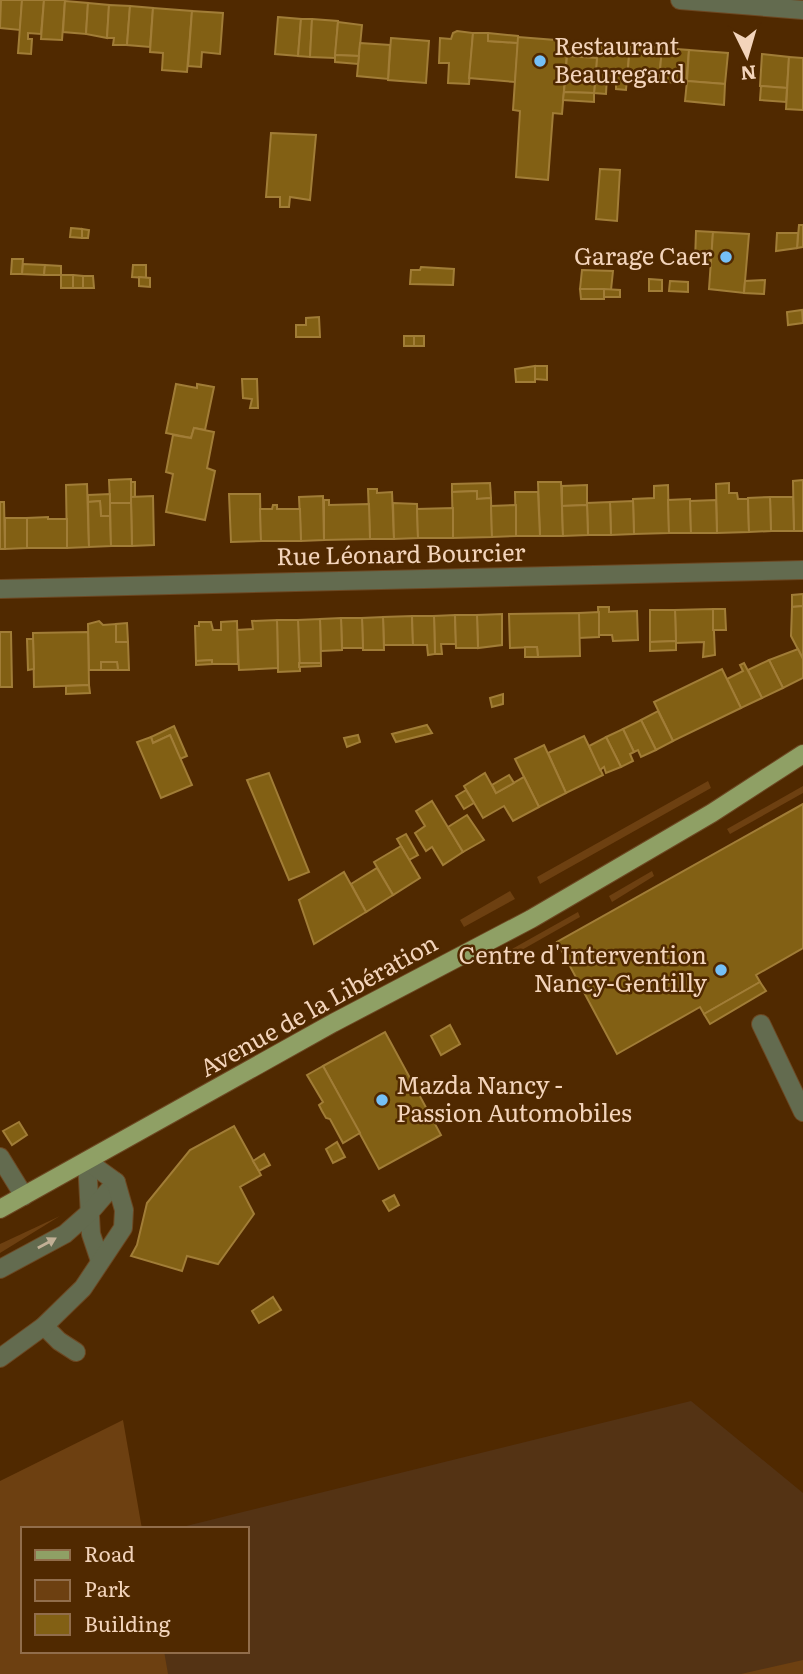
<svg xmlns="http://www.w3.org/2000/svg" width="803" height="1674" font-family="Literata,serif">
<style>
.built{fill:#543314}
.green{fill:#6d4011}
.building{fill:#826014;stroke:#a17d37;stroke-width:2}
.lines{fill:none;stroke-linecap:round;stroke-linejoin:round}
.minor-casing{stroke:#6d4822;stroke-width:20}
.major-casing{stroke:#6d4822;stroke-width:20}
.minor{stroke:#636b4f;stroke-width:18}
.major{stroke:#8fa065;stroke-width:18}
.oneway{fill:#c1af95}
.poi-dot{fill:#75c0f6;stroke:#502900;stroke-width:2.5}
.labels{text-anchor:middle;stroke-width:5;stroke-linejoin:round;paint-order:stroke}
.poi-label{font-size:24px;fill:#f3d4bb;stroke:#502900;text-anchor:start}
.street-label{font-size:24px;fill:#f3d4bb;stroke:#502900}
</style>
<rect width="100%" height="100%" fill="#502900"/>
<polygon class="built" points="691,1401 803,1493 803,1674 0,1674 0,1572 23,1651 247,1651 247,1529 174,1529"/>
<g class="green">
<polygon points="708,781 711,788 540,884 537,877"/>
<polygon points="803,786 803,793 730,834 727,829"/>
<polygon points="652,871 654,876 612,902 609,896"/>
<polygon points="510,891 515,899 464,927 460,920"/>
<polygon points="578,912 580,917 497,964 494,959"/>
<polygon points="60,1216 0,1253 0,1244"/>
<polygon points="123,1420 142,1529 23,1529 23,1651 164,1651 168,1674 0,1674 0,1481"/>
<polygon points="803,1660 803,1674 741,1674"/>
</g>
<g class="building">
<polygon points="1,0 22,0 20,30 0,28"/>
<polygon points="22,0 44,0 41,34 28,33 28,39 32,39 31,54 18,53"/>
<polygon points="44,0 65,0 62,40 41,39"/>
<polygon points="65,1 88,3 86,34 63,32"/>
<polygon points="88,3 109,5 107,38 86,34"/>
<polygon points="109,5 130,6 127,45 113,45 114,38 107,38"/>
<polygon points="130,6 153,8 150,47 127,45"/>
<polygon points="153,8 192,11 187,72 162,70 163,53 150,52"/>
<polygon points="192,11 223,13 220,54 202,52 201,67 188,66"/>
<polygon points="278,17 301,19 298,56 275,54"/>
<polygon points="301,19 312,19 310,57 298,56"/>
<polygon points="312,19 338,21 335,58 310,57"/>
<polygon points="338,22 362,25 359,56 335,55"/>
<polygon points="457,31 473,33 469,84 448,83 449,63 439,63 440,38 451,39 453,33"/>
<polygon points="473,33 488,33 488,41 518,43 515,82 469,78"/>
<polygon points="488,33 518,36 518,43 488,41"/>
<polygon points="518,37 568,41 562,114 553,113 548,180 516,177 520,111 513,110"/>
<polygon points="391,38 429,41 426,83 388,80"/>
<polygon points="360,43 390,45 388,79 357,76"/>
<polygon points="598,43 630,45 626,90 616,89 616,77 607,76 606,94 594,93"/>
<polygon points="630,45 662,48 659,81 627,79"/>
<polygon points="662,48 689,50 686,84 659,81"/>
<polygon points="689,50 728,53 725,84 687,81"/>
<polygon points="762,54 789,57 787,88 760,86"/>
<polygon points="335,55 359,56 358,64 335,62"/>
<polygon points="567,56 597,58 594,93 564,92"/>
<polygon points="789,57 803,58 803,110 786,109"/>
<polygon points="687,81 725,84 724,105 685,101"/>
<polygon points="761,86 787,88 786,102 760,100"/>
<polygon points="564,92 594,93 594,102 563,100"/>
<polygon points="271,133 316,135 310,200 290,197 289,207 280,207 280,197 266,197"/>
<polygon points="600,169 620,170 617,221 596,219"/>
<polygon points="799,225 803,225 803,247 797,248"/>
<polygon points="71,228 82,229 82,238 70,237"/>
<polygon points="82,229 89,230 88,238 82,238"/>
<polygon points="696,231 713,232 711,264 695,262"/>
<polygon points="713,232 749,234 744,293 709,289"/>
<polygon points="777,233 798,233 797,248 776,251"/>
<polygon points="12,259 23,259 22,274 11,274"/>
<polygon points="23,264 45,265 44,275 22,274"/>
<polygon points="45,265 61,266 61,275 44,275"/>
<polygon points="133,265 146,265 146,278 132,277"/>
<polygon points="421,267 454,269 453,285 410,284 411,270 420,270"/>
<polygon points="582,270 613,271 611,290 580,289"/>
<rect x="61" y="275" width="12" height="13"/>
<polygon points="73,275 83,276 83,288 73,288"/>
<polygon points="83,276 93,276 94,288 83,288"/>
<polygon points="139,277 150,278 150,287 139,286"/>
<polygon points="649,279 662,280 662,291 649,291"/>
<polygon points="765,280 764,294 744,293 745,281"/>
<polygon points="670,281 688,282 688,292 669,291"/>
<polygon points="580,289 604,289 604,299 581,299"/>
<polygon points="604,289 620,290 620,297 604,297"/>
<polygon points="802,310 803,323 788,325 787,312"/>
<polygon points="319,317 320,337 296,337 296,325 306,325 306,318"/>
<rect x="404" y="336" width="10" height="10"/>
<rect x="414" y="336" width="10" height="10"/>
<polygon points="535,366 535,382 516,382 515,369"/>
<polygon points="535,366 547,366 547,380 535,379"/>
<polygon points="242,379 257,379 258,408 250,408 252,399 243,398"/>
<polygon points="176,384 197,388 197,384 214,387 205,430 194,428 191,438 166,433"/>
<polygon points="194,428 214,432 207,468 215,471 205,520 166,512 173,474 166,472 173,435 191,438"/>
<polygon points="131,479 131,503 110,503 109,480"/>
<polygon points="803,480 803,531 794,531 793,481"/>
<rect x="131" y="482" width="4" height="15"/>
<polygon points="538,482 561,482 563,536 540,536"/>
<polygon points="490,483 491,498 477,499 477,491 452,492 452,484"/>
<polygon points="729,483 729,493 737,493 738,499 748,499 749,532 717,533 716,484"/>
<polygon points="87,484 89,547 67,548 66,485"/>
<polygon points="587,485 587,505 562,506 562,486"/>
<polygon points="668,485 669,533 634,534 633,499 654,498 654,486"/>
<polygon points="368,489 377,489 377,493 392,492 394,539 370,539"/>
<polygon points="477,491 477,499 491,498 492,537 453,538 452,492"/>
<polygon points="515,492 538,492 540,536 516,536"/>
<polygon points="110,494 110,516 101,516 100,501 88,502 88,495"/>
<polygon points="229,494 260,494 261,541 231,542"/>
<polygon points="153,496 154,545 132,546 131,497"/>
<polygon points="323,496 324,540 301,541 299,497"/>
<polygon points="770,497 793,497 794,531 771,531"/>
<polygon points="770,497 771,531 749,532 748,498"/>
<polygon points="690,499 691,533 669,533 668,500"/>
<polygon points="324,500 329,500 329,505 369,504 370,539 324,540"/>
<polygon points="716,500 717,533 691,533 690,501"/>
<polygon points="100,501 101,516 110,516 111,546 89,547 88,502"/>
<polygon points="633,501 634,534 611,535 610,502"/>
<polygon points="0,502 4,502 5,549 0,549"/>
<polygon points="610,502 611,535 588,535 587,503"/>
<polygon points="110,503 131,503 132,546 111,546"/>
<polygon points="393,503 417,504 418,538 394,539"/>
<polygon points="273,505 277,505 277,509 300,509 301,541 261,541 260,509 272,509"/>
<polygon points="516,505 516,536 492,537 491,506"/>
<polygon points="587,505 588,535 563,536 562,506"/>
<polygon points="453,508 453,538 418,538 417,509"/>
<polygon points="48,517 48,519 67,519 67,548 27,548 27,518"/>
<polygon points="5,518 27,518 27,548 5,549"/>
<polygon points="803,594 803,606 792,607 792,595"/>
<polygon points="803,606 803,659 791,636 792,607"/>
<polygon points="598,607 609,607 609,612 637,611 638,640 613,641 612,635 599,635"/>
<polygon points="713,609 715,655 703,657 704,642 676,643 675,610"/>
<polygon points="713,609 725,609 726,630 713,630"/>
<polygon points="650,610 675,610 676,641 650,642"/>
<polygon points="599,612 599,637 579,638 579,613"/>
<polygon points="579,613 580,656 538,657 537,647 510,648 509,614"/>
<polygon points="502,614 502,645 478,648 477,615"/>
<polygon points="455,615 456,644 441,644 442,654 435,654 434,616"/>
<polygon points="455,615 477,615 478,648 456,648"/>
<polygon points="412,616 413,645 384,645 383,617"/>
<polygon points="412,616 434,616 435,654 428,655 427,645 413,645"/>
<polygon points="383,617 384,650 363,650 362,618"/>
<polygon points="341,618 362,618 363,648 342,648"/>
<polygon points="341,618 342,650 321,651 320,619"/>
<polygon points="320,619 321,663 299,663 298,620"/>
<polygon points="277,620 298,620 300,671 278,672"/>
<polygon points="277,620 278,668 239,670 237,630 253,629 252,621"/>
<polygon points="99,621 103,625 116,624 116,642 128,642 129,670 118,670 117,662 101,662 101,670 89,670 88,624"/>
<polygon points="237,621 238,664 212,664 212,660 196,661 195,626 199,626 199,622 211,622 213,630 221,630 221,622"/>
<polygon points="127,623 128,642 116,642 116,624"/>
<polygon points="0,632 11,632 12,687 0,687"/>
<polygon points="88,632 89,685 34,687 33,633"/>
<polygon points="27,639 33,639 34,669 28,670"/>
<polygon points="676,641 676,650 650,651 650,642"/>
<polygon points="525,647 537,647 538,657 525,657"/>
<polygon points="798,649 803,659 803,678 783,688 769,660"/>
<polygon points="212,660 212,664 196,665 196,661"/>
<polygon points="769,660 783,688 762,698 748,670"/>
<polygon points="101,662 117,662 118,670 101,670"/>
<polygon points="299,663 321,663 321,666 299,667"/>
<polygon points="744,663 762,698 741,708 727,679 743,671 740,665"/>
<polygon points="722,669 741,708 673,741 654,702"/>
<polygon points="89,685 90,693 66,694 66,686"/>
<polygon points="503,694 503,704 492,707 490,698"/>
<polygon points="658,711 673,741 656,750 641,720"/>
<polygon points="641,720 656,750 641,757 638,750 634,752 623,729"/>
<polygon points="427,725 432,733 396,742 392,734"/>
<polygon points="174,726 187,756 180,759 170,735 153,743 151,737"/>
<polygon points="623,729 634,752 630,754 633,761 621,767 606,737"/>
<polygon points="170,735 192,785 161,798 137,742 151,737 153,743"/>
<polygon points="358,735 360,742 347,747 344,738"/>
<polygon points="584,736 603,775 566,793 548,753"/>
<polygon points="606,737 621,767 606,773 604,767 600,770 589,746"/>
<polygon points="544,745 566,793 539,807 515,759"/>
<polygon points="269,773 309,872 289,880 247,780"/>
<polygon points="485,773 496,793 524,777 539,807 513,821 504,806 483,818 464,786"/>
<polygon points="509,775 514,783 496,793 492,785"/>
<polygon points="466,790 474,803 464,809 456,796"/>
<polygon points="432,801 463,852 443,865 432,847 426,851 415,833 425,826 416,811"/>
<polygon points="803,804 803,948 756,975 760,982 704,1014 700,1007 617,1054 557,942"/>
<polygon points="467,815 484,840 463,852 448,827"/>
<polygon points="406,834 418,855 409,860 397,839"/>
<polygon points="401,846 420,878 393,895 374,862"/>
<polygon points="377,868 393,895 366,912 351,884"/>
<polygon points="344,872 366,912 314,944 299,900"/>
<polygon points="760,982 766,991 710,1024 704,1014"/>
<polygon points="450,1025 460,1044 441,1055 431,1036"/>
<polygon points="385,1032 441,1135 379,1169 323,1066"/>
<polygon points="323,1066 360,1133 343,1143 330,1119 326,1118 322,1111 319,1105 323,1102 307,1075"/>
<polygon points="19,1122 27,1135 12,1145 3,1131"/>
<polygon points="234,1126 261,1175 240,1187 254,1214 218,1264 187,1256 182,1271 131,1256 137,1245 147,1203 190,1150"/>
<polygon points="337,1142 345,1157 333,1163 326,1149"/>
<polygon points="264,1154 270,1165 259,1171 253,1161"/>
<polygon points="394,1195 399,1205 389,1211 383,1201"/>
<polygon points="273,1297 281,1310 259,1323 252,1311"/>
</g>
<g class="lines">
<g class="minor-casing">
<g id="minor">
<polyline points="680,0 803,10"/>
<polyline points="0,589 803,570"/>
<polyline points="761,1024 803,1112"/>
<polyline points="0,1157 24,1196"/>
<polyline points="87,1161 91,1234 100,1261"/>
<polyline points="0,1269 65,1234 90,1212 116,1182"/>
<polyline points="44,1326 59,1341 76,1352"/>
<polyline points="0,1358 44,1326 83,1288 123,1228 124,1210 116,1182 87,1161"/>
</g>
</g>
<g class="major-casing">
<polyline id="major" points="0,1209 333,1023 531,919 712,813 803,754"/>
</g>
<use href="#minor" class="minor"/>
<use href="#major" class="major"/>
</g>
<defs><path id="oneway-solid" d="M-6-.8H1V-3.2L6.5 0L1 3.2V.8H-6Z" transform="scale(1.75)"/></defs>
<use class="oneway" href="#oneway-solid" transform="translate(47 1243) rotate(-29)"/>
<g class="poi-dot">
<circle cx="540" cy="61" r="7"/>
<circle cx="726" cy="257" r="7"/>
<circle cx="721" cy="970" r="7"/>
<circle cx="382" cy="1100" r="7"/>
</g>
<g class="labels">
<g class="poi-label">
<text x="554" y="55">Restaurant<tspan x="554" dy="28">Beauregard</tspan></text>
<text x="712" y="265" text-anchor="end">Garage Caer</text>
<text x="707" y="964" text-anchor="end">Centre d'Intervention<tspan x="707" dy="28">Nancy-Gentilly</tspan></text>
<text x="396" y="1094">Mazda Nancy -<tspan x="396" dy="28">Passion Automobiles</tspan></text>
</g>
<g class="street-label">
<text transform="translate(401 555) rotate(-1)" y="8">Rue Léonard Bourcier</text>
<text transform="translate(319 1006) rotate(-29)" y="8">Avenue de la Libération</text>
</g>
</g>
<rect x="21" y="1527" width="228" height="126" fill="#502900" stroke="#916d4b" stroke-width="2"/>
<rect x="35" y="1550" width="35" height="10" fill="#8fa065" stroke="#916d4b" stroke-width="2"/>
<text x="84" y="1562" font-size="21" fill="#f3d4bb">Road</text>
<rect x="35" y="1580" width="35" height="21" fill="#6d4011" stroke="#916d4b" stroke-width="2"/>
<text x="84" y="1597" font-size="21" fill="#f3d4bb">Park</text>
<rect x="35" y="1614" width="35" height="21" fill="#826014" stroke="#916d4b" stroke-width="2"/>
<text x="84" y="1632" font-size="21" fill="#f3d4bb">Building</text>
<g transform="translate(747 56) rotate(175)" stroke="#502900" stroke-width="5" paint-order="stroke">
<path d="M0-5L12 26L0 18L-12 26Z" fill="#f3d4bb"/>
<text y="-10" font-size="19" font-weight="bold" text-anchor="middle" fill="#f3d4bb">N</text>
</g>
</svg>
